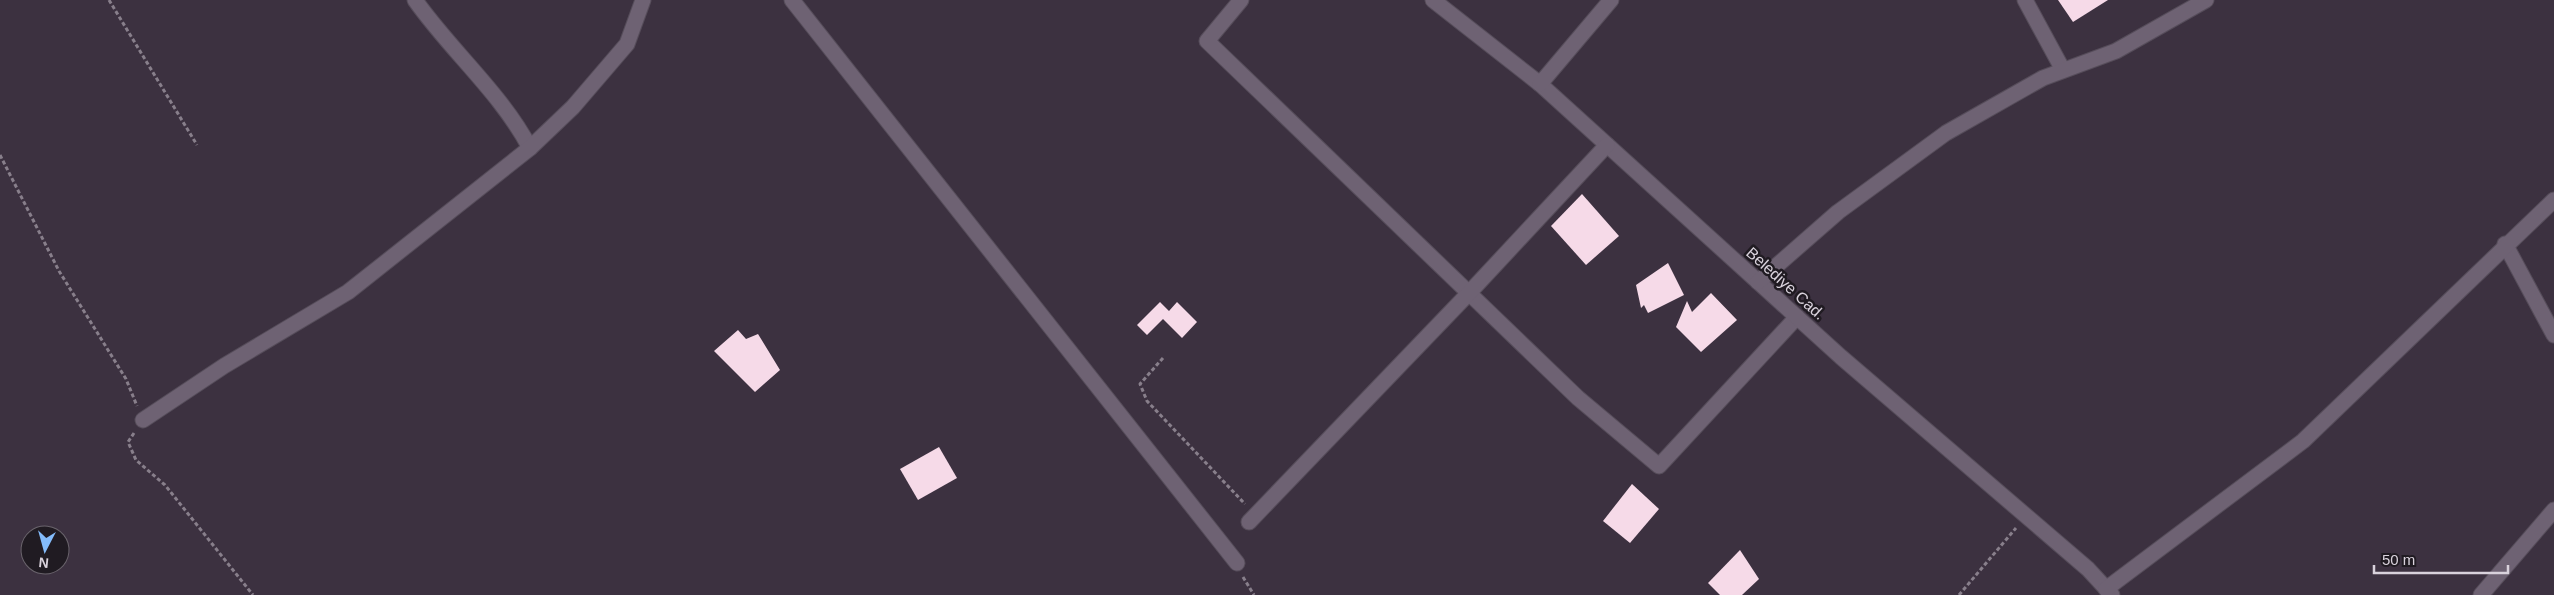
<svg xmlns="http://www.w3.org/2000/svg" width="2554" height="595" font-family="Arial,sans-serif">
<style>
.building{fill:#f6dae8}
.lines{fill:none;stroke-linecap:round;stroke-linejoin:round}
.minor-casing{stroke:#564d5a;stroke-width:17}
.path{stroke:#887f8b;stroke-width:3;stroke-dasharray:4 2.5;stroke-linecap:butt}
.minor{stroke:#6e6273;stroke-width:15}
.labels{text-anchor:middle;stroke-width:5;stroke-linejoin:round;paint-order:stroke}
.street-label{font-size:16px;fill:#d9d2dc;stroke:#201b22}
</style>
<rect width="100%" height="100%" fill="#3c3140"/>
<g class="building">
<polygon points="2058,0 2108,0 2073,22"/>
<polygon points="1582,194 1619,236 1586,265 1551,226"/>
<polygon points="1668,263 1684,295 1648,313 1644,305 1641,308 1636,285"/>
<polygon points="1711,293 1737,320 1701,352 1676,327 1687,301 1692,312"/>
<polygon points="1160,302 1169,311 1177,302 1197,322 1182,338 1163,319 1147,335 1137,325"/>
<polygon points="738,330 746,339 758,334 780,370 755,392 714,351"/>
<polygon points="939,447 957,478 918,500 900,469"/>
<polygon points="1632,484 1659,509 1630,543 1603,521"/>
<polygon points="1740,550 1759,579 1742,595 1720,595 1708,583"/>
</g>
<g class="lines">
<g class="minor-casing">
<g id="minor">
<path d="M415,0C451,51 501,93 530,148"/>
<polyline points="792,0 1237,563"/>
<polyline points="1241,0 1207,41 1578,398 1659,466 1797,317"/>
<polyline points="1433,0 1540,84 1841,357 2088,569 2112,595"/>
<polyline points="2025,0 2063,70"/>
<polyline points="1540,84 1611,0"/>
<polyline points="2505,244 2554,335"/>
<polyline points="1758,282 1838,212 1946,133 2043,78 2116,51 2206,0"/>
<polyline points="143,420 224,366 348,292 530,148 573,107 627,44 643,0"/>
<polyline points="1249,522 1469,293 1607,145"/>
<polyline points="2106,589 2303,441 2554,200"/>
<polyline points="2481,595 2554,510"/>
</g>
</g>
<g class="path">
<polyline points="109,0 197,145"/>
<polyline points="0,155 59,271 126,379 137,406"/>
<polyline points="1163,358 1140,384 1147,401 1245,504"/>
<polyline points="134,433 128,442 136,460 165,485 253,595"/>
<polyline points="1243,577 1254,595"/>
<polyline points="1959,595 2016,528"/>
</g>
<use href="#minor" class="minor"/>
</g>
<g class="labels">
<g class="street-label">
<text transform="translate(1786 283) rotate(42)" y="6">Belediye Cad.</text>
</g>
</g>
<g transform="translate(45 550) rotate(186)"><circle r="24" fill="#201b22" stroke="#6a646c"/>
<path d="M0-4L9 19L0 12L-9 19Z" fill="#84bcfb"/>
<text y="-8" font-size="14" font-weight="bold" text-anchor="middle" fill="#d9d2dc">N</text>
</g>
<path d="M2374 565v8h134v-8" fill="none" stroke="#d9d2dc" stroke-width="2.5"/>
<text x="2382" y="565" font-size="15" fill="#d9d2dc" stroke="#201b22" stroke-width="4" paint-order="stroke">50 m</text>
</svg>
